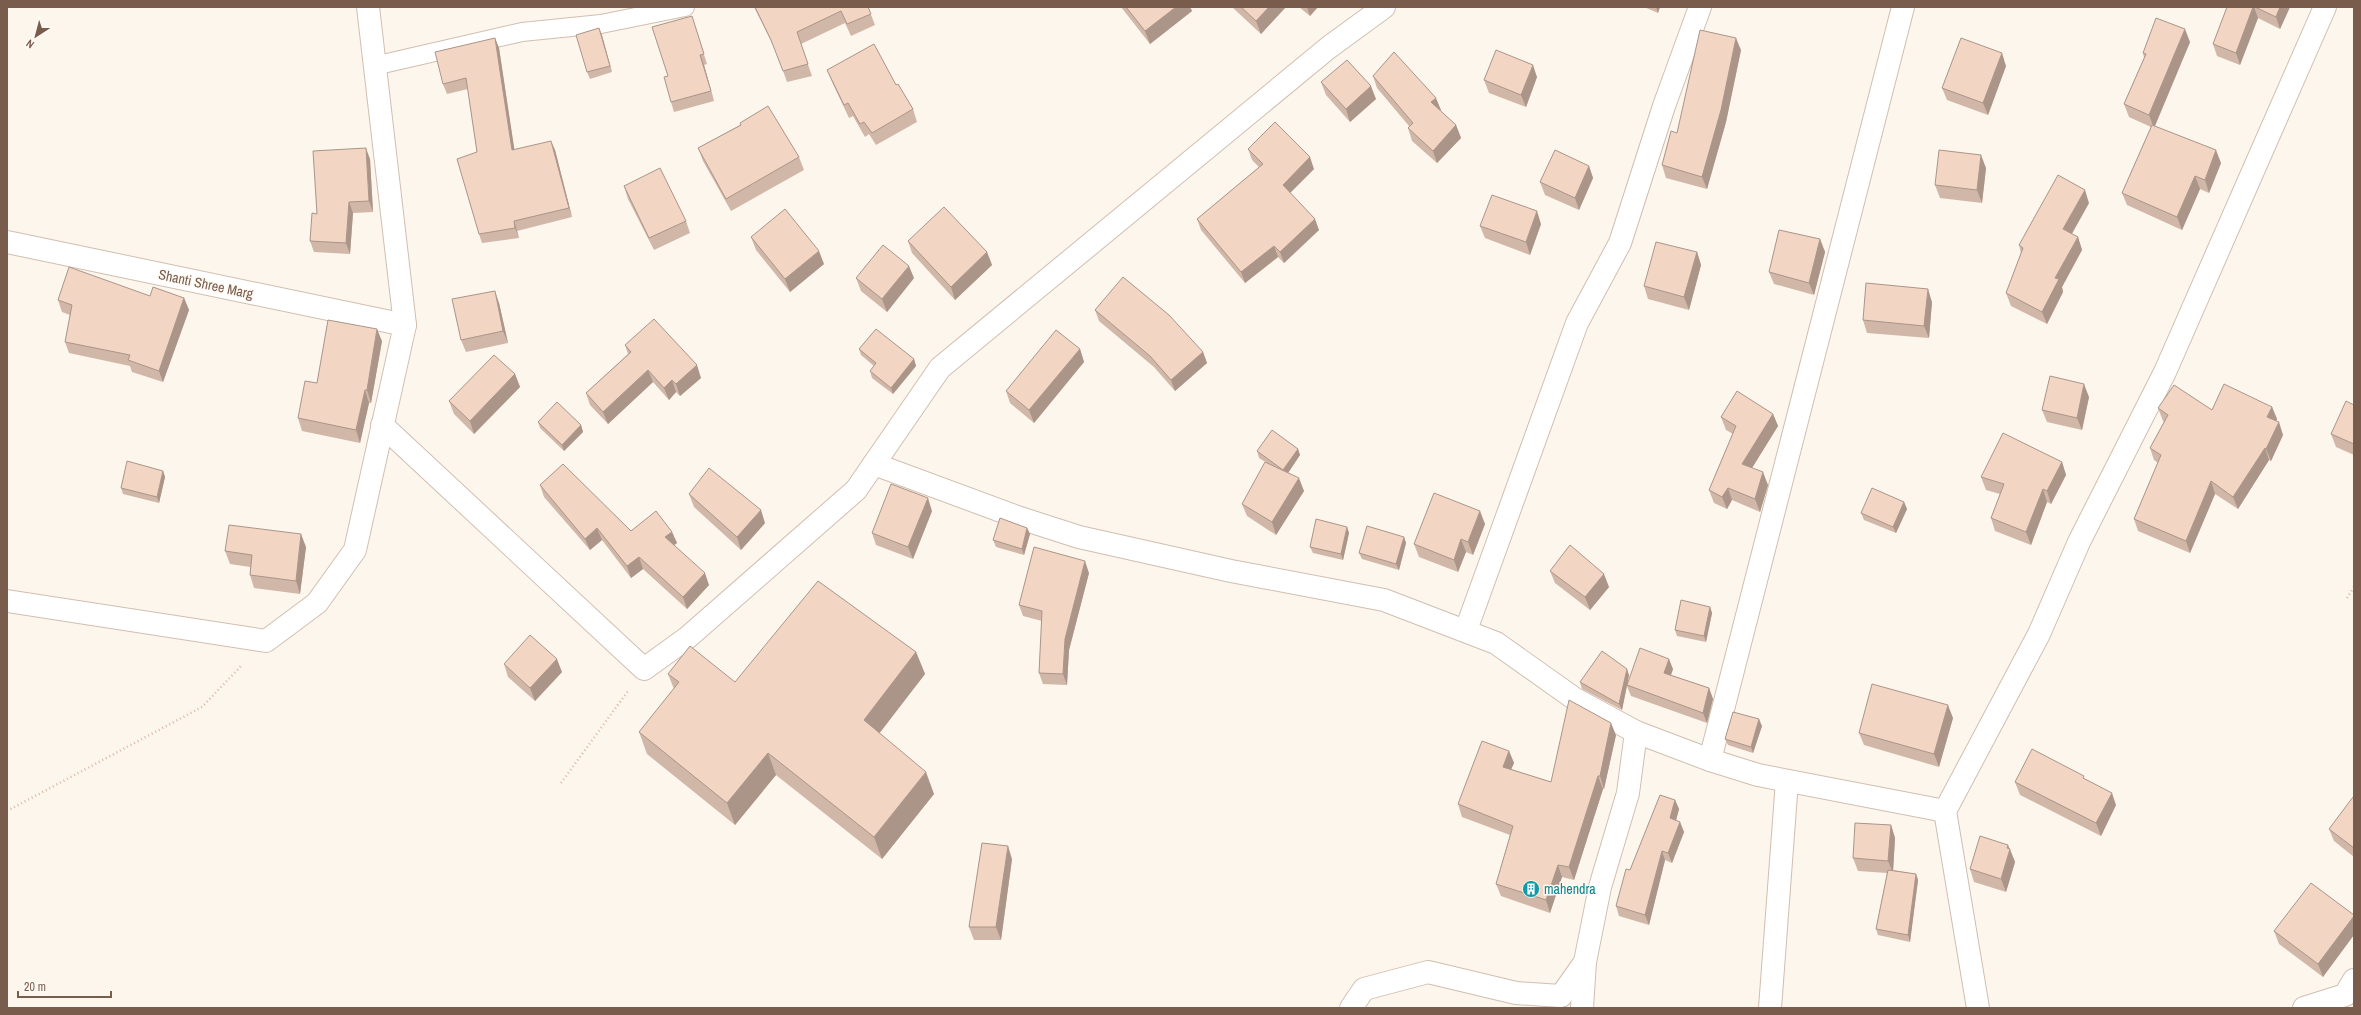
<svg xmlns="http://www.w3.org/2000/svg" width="2361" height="1015" font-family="'Archivo Narrow',sans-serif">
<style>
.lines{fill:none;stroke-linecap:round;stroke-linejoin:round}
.lane-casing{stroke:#d1beb0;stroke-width:20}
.street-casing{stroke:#d1beb0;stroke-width:24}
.path{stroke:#d9b8a5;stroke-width:2.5;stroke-dasharray:1 3;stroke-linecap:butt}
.lane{stroke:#fff;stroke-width:18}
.street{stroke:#fff;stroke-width:22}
.wall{fill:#d1b7a8}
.shaded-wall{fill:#aa9588}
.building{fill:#f3d5c3;stroke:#aa9588}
.labels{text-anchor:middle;stroke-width:3;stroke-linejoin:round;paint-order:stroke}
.street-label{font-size:14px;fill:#7a5c4d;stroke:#fffaf3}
.culture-label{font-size:14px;fill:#0d838f;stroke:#fffaf3;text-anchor:start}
</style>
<rect width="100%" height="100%" fill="#fdf6ec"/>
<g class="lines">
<g class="lane-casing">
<polyline id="lane" points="374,66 522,32 601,24 685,7"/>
</g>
<g class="street-casing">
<g id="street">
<polyline points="7,242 405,325"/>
<polyline points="382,425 644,669 687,638 856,490 940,368 1328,48 1384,7"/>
<polyline points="874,464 1020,518 1079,537 1231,571 1384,600 1496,643 1575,699 1636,732 1710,760 1758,775 1945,811 2039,634 2079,542 2165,372 2325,7"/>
<polyline points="7,601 266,641 317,603 355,550 405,325 368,7"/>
<polyline points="1466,630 1577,323 1620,243 1664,106 1700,7"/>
<polyline points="1710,760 1903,7"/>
<polyline points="1945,811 1978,1008"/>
<polyline points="1351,1008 1364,989 1428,972 1516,993 1561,996 1585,962 1600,887 1628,793 1636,732"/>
<polyline points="1582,1008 1585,962"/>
<polyline points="1770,1008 1787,781"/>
<polyline points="2304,1008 2345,995 2354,980"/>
</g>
</g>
<g class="path">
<polyline points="2347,598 2354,587"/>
<polyline points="561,783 628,691"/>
<polyline points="7,811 202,707 242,665"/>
</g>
<use href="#lane" class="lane"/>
<use href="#street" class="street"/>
</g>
<g class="wall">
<polygon points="754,7 868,7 875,25 851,36 845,23 801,44 812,76 787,82 776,51"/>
<polygon points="1121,7 1190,7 1192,11 1150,44"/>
<polygon points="1232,7 1285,7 1285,8 1261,34"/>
<polygon points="1299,7 1318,7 1310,16"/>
<polygon points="1644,7 1660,7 1658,13"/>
<polygon points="2227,7 2290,7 2280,29 2258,18 2240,65 2217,56 2213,44"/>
<polygon points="692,16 707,64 704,65 714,101 674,112 671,102 668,76"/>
<polygon points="599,28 612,72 590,79 587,72"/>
<polygon points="495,38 499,48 514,149 555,150 572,217 517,231 519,238 482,243 479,234 477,152 468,89 447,94 443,84"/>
<polygon points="2190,42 2155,126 2221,163 2209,193 2200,189 2182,230 2127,205 2122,193 2151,127 2129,117 2124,104 2144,58 2143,53"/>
<polygon points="1741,50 1726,122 1707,189 1666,178 1662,165 1677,133"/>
<polygon points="2006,66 1988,115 1947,100 1942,88"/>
<polygon points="827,70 896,85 913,109 917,122 876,145 869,134 865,137 853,116 849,118 832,82"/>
<polygon points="1373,76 1441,110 1440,111 1456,125 1461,138 1437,163 1412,141 1408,128 1409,126 1377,88"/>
<polygon points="1537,77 1526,107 1489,93 1484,80"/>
<polygon points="1321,82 1376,99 1350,122 1326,95"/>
<polygon points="740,123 799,157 804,170 731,211 703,161 698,148 740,125"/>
<polygon points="1248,149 1314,169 1290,193 1319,230 1284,263 1278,257 1245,283 1201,230 1197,219 1259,167 1252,160"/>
<polygon points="370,159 373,212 353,213 350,254 314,252 310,241 317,214"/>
<polygon points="1589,166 1593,178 1579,210 1545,195 1540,182"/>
<polygon points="1986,168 1982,203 1940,198 1935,185"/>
<polygon points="624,186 686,221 690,233 654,250 628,199"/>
<polygon points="2089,203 2072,234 2078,237 2082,250 2062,287 2063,292 2047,324 2011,306 2006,293 2021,253 2019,245"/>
<polygon points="1541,224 1530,255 1485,238 1480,226"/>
<polygon points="751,237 824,264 790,292 756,250"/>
<polygon points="1820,239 1825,252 1814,295 1774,284 1769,272"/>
<polygon points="908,241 987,252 992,265 955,300 912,253"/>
<polygon points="1697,252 1701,265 1689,310 1648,299 1644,286"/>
<polygon points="856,278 914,278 887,312 861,291"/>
<polygon points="150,296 184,298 189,310 163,382 132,372 130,366 69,353 65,342 70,315 62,312 58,300"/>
<polygon points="1932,302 1929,338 1867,333 1863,320"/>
<polygon points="499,303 508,343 466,352 461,340"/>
<polygon points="1095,310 1203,352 1207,363 1175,391 1154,367 1099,321"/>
<polygon points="382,341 371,403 369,403 360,443 302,431 298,418 317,383"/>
<polygon points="625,345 701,378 680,396 676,392 669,400 653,382 608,424 590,405 586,393 628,354"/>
<polygon points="859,349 914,359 916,366 893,394 872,378 870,371 874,366 861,355"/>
<polygon points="1080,349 1084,362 1034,423 1010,403 1006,391"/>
<polygon points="515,374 520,387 474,434 454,414 449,401"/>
<polygon points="2089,397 2082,430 2047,422 2042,410"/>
<polygon points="2354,405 2354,455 2336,447 2331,434"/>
<polygon points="2272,407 2277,419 2276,421 2283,435 2271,461 2269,460 2238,509 2215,494 2190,553 2138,531 2134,519 2158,463 2154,460 2150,448 2164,422 2163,421 2158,408 2212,410"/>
<polygon points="1773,414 1778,426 1752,468 1768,485 1760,512 1732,500 1727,509 1714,503 1709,490 1733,434 1726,430 1721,417"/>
<polygon points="538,422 581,425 583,432 564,451 540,428"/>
<polygon points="1298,449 1300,455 1288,473 1304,491 1276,535 1247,516 1242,504 1267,463 1259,458 1257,451"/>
<polygon points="2062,462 2066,475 2051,504 2047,502 2031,545 1995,531 1991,518 2000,494 1986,490 1981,477"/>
<polygon points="163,471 165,477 159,503 123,494 121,488"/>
<polygon points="540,485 631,531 672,532 677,543 674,545 709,585 687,609 643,569 631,578 602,540 590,550 544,497"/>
<polygon points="689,494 765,523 741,550 694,507"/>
<polygon points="1904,502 1907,509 1896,533 1864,520 1861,513"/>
<polygon points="932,511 913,559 876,545 872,533"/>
<polygon points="1485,524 1473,555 1466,552 1458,572 1419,557 1414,544"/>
<polygon points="1347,527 1349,533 1343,560 1313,553 1310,547"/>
<polygon points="1027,528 1030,534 1024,555 996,547 993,540"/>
<polygon points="1404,537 1406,543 1399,570 1362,559 1359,553"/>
<polygon points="306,547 300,594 254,588 250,575 250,567 230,564 225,551"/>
<polygon points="1550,571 1609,587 1590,610 1555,583"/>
<polygon points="1089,573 1069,650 1067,685 1043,684 1039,673 1042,621 1023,616 1019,605"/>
<polygon points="1710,607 1712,613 1706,642 1677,636 1675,630"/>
<polygon points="916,652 925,674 879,733 934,794 882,859 776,775 735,825 647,754 639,732 674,689 668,674 735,682"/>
<polygon points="504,664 562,672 535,701 508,677"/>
<polygon points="1673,669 1671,675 1709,688 1713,699 1707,723 1631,696 1627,686 1622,710 1582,689 1580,682 1629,675 1627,684"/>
<polygon points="1953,718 1939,767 1864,745 1859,733"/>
<polygon points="1762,726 1753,753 1728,745 1725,739"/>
<polygon points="1616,735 1604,789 1603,789 1574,880 1562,877 1550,913 1501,896 1496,884 1510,835 1462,817 1458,804 1509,751 1514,763 1511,769 1551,782"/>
<polygon points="2086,779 2116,805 2101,836 2020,795 2015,782"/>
<polygon points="2354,798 2354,857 2334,841 2329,829"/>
<polygon points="1675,800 1679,809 1676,820 1680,822 1684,832 1672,863 1665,860 1649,925 1619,916 1616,906 1630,870"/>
<polygon points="1891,825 1895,838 1893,870 1916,874 1918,880 1910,942 1878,935 1876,929 1887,873 1858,871 1853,858"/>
<polygon points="2010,849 2015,862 2006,892 1974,882 1970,869"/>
<polygon points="1012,859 1001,940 974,940 969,927"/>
<polygon points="2354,915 2323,977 2279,944 2274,931"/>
</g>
<g class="shaded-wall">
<polygon points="1176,7 1190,7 1192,11 1150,44 1145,31"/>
<polygon points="1269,7 1285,7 1285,8 1261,34 1256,21"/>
<polygon points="1307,7 1318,7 1310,16"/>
<polygon points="1656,7 1660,7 1658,13"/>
<polygon points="2253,7 2254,7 2258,18 2240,65 2236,53"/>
<polygon points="2280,7 2290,7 2280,29 2276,17"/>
<polygon points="599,28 602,35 612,72 610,66"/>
<polygon points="2185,29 2190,42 2154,128 2149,115"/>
<polygon points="495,38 499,48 516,160 512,150"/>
<polygon points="1736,38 1741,50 1726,122 1707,189 1702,177"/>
<polygon points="2002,53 2006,66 1988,115 1983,103"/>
<polygon points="700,55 704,65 714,101 711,91"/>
<polygon points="1533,65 1537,77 1526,107 1521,95"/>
<polygon points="1371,86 1376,99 1350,122 1346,109"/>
<polygon points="1436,98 1441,110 1436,115 1431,102"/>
<polygon points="1456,125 1461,138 1437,163 1433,151"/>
<polygon points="551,141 555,150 572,217 569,208"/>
<polygon points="366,148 370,159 373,212 369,201"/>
<polygon points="2216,150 2221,163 2209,193 2205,180"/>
<polygon points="1981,155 1986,168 1982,203 1977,190"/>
<polygon points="1310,157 1314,169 1287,196 1283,185"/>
<polygon points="1589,166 1593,178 1579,210 1575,198"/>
<polygon points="2195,176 2200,189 2182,230 2177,217"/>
<polygon points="2085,190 2089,203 2067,242 2063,229"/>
<polygon points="349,202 353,213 350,254 346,243"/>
<polygon points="1537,211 1541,224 1530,255 1526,242"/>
<polygon points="1315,219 1319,230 1284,263 1280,252"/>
<polygon points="514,221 517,231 519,238 515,228"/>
<polygon points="2078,237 2082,250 2062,287 2063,292 2047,324 2042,312 2055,278"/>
<polygon points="1820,239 1825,252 1814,295 1809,283"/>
<polygon points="1274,246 1278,257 1245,283 1241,272"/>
<polygon points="819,251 824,264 790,292 785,279"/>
<polygon points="987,252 992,265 955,300 951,287"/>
<polygon points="1697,252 1701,265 1689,310 1684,297"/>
<polygon points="909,266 914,278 887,312 882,299"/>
<polygon points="1928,289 1932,302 1929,338 1924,326"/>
<polygon points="495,291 499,303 508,343 503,331"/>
<polygon points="184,298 189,310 163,382 159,371"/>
<polygon points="377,329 382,341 371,403 367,390"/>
<polygon points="1080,349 1084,362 1034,423 1029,410"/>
<polygon points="1203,352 1207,363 1175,391 1171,380"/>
<polygon points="914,359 916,366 893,394 891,388"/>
<polygon points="697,365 701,378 680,396 676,384"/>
<polygon points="648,370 653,382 608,424 603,412"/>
<polygon points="515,374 520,387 474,434 470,421"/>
<polygon points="672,380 676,392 669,400 664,388"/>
<polygon points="2084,384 2089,397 2082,430 2077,418"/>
<polygon points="365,390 369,403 360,443 356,430"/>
<polygon points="2272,407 2277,419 2272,430 2267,417"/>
<polygon points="1773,414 1778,426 1747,476 1742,464"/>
<polygon points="2279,422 2283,435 2271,461 2266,449"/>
<polygon points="581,425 583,432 564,451 562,445"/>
<polygon points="2265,448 2269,460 2238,509 2233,497"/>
<polygon points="1298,449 1300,455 1286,476 1283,470"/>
<polygon points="2062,462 2066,475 2051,504 2047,491"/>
<polygon points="163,471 165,477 159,503 157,497"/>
<polygon points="1763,472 1768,485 1760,512 1755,499"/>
<polygon points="1299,478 1304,491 1276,535 1272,522"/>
<polygon points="2211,481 2215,494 2190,553 2186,541"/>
<polygon points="1728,488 1732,500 1727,509 1722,497"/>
<polygon points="2043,489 2047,502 2031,545 2026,532"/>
<polygon points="928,498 932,511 913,559 908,547"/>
<polygon points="1904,502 1907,509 1896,533 1893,527"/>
<polygon points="761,510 765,523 741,550 737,537"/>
<polygon points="1480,511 1485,524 1473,555 1468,542"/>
<polygon points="1347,527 1349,533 1343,560 1341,554"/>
<polygon points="597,528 602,540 590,550 585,539"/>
<polygon points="1027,528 1030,534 1024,555 1022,549"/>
<polygon points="672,532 677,543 669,549 665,537"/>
<polygon points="301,534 306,547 300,594 296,581"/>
<polygon points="1404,537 1406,543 1399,570 1396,564"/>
<polygon points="1461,539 1466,552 1458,572 1454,560"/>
<polygon points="639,557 643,569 631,578 627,566"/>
<polygon points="1085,561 1089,573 1069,650 1067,685 1063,674 1065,639"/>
<polygon points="705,573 709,585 687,609 683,597"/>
<polygon points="1604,574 1609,587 1590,610 1585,597"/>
<polygon points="1710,607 1712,613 1706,642 1704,636"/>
<polygon points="916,652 925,674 872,743 864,720"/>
<polygon points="557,659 562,672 535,701 530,688"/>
<polygon points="1669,659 1673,669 1668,683 1664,673"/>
<polygon points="1627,669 1629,675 1622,710 1619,704"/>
<polygon points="1709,688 1713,699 1707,723 1703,713"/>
<polygon points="1948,705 1953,718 1939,767 1934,754"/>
<polygon points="1759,719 1762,726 1753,753 1751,747"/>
<polygon points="1611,723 1616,735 1604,789 1600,776"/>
<polygon points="1509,751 1514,763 1507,779 1503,767"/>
<polygon points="768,753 776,775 735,825 727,803"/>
<polygon points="926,772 934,794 882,859 874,837"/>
<polygon points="1598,776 1603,789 1574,880 1569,867"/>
<polygon points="2112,793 2116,805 2101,836 2096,823"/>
<polygon points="1675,800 1679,809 1674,828 1670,818"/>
<polygon points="1680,822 1684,832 1672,863 1668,853"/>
<polygon points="1891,825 1895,838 1893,873 1888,861"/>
<polygon points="2008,845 2015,862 2006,892 2001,879"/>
<polygon points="1008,846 1012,859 1001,940 996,927"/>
<polygon points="1662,851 1665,860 1649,925 1645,915"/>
<polygon points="1558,865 1562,877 1550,913 1546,900"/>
<polygon points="1916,874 1918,880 1910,942 1908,935"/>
<polygon points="2354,916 2354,935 2323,977 2318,964"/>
</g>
<g class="building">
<polygon points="755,7 868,7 871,14 847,24 841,11 797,32 808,64 783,71 771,40"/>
<polygon points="1126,7 1176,7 1145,31"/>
<polygon points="1241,7 1269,7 1256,21"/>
<polygon points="2227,7 2253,7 2236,53 2213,44"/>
<polygon points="2255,7 2280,7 2276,17"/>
<polygon points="692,16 704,54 700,55 711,91 671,102 664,77 668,76 652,27"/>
<polygon points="2156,18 2185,29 2149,115 2124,104 2146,54 2143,53"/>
<polygon points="599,28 610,66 587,72 576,35"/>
<polygon points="1700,30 1736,38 1721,110 1702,177 1662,165 1671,131 1677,133"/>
<polygon points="495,38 512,150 551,141 569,208 514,221 515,228 479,234 457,159 477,152 466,78 443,84 435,52"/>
<polygon points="1961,38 2002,53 1983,103 1942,88"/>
<polygon points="874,44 896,85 898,84 913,109 872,133 864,122 860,124 848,103 844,105 827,70"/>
<polygon points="1496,50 1533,65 1521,95 1484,80"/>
<polygon points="1394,52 1436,98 1431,102 1456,125 1433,151 1408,128 1413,123 1373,76"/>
<polygon points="1347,60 1371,86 1346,109 1321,82"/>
<polygon points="768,106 799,157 726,199 698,148 741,125 740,123"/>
<polygon points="1275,122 1310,157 1283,185 1315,219 1280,252 1274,246 1241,272 1197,219 1263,164 1248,149"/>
<polygon points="2152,125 2216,150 2205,180 2195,176 2177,217 2122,193"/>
<polygon points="366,148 369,201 349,202 346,243 310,241 312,213 317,214 313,151"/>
<polygon points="1555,150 1589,166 1575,198 1540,182"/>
<polygon points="1939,150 1981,155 1977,190 1935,185"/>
<polygon points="660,168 686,221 649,238 624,186"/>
<polygon points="2058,175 2085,190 2063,229 2078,237 2055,278 2059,279 2042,312 2006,293 2023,248 2019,245"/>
<polygon points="1492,195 1537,211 1526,242 1480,226"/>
<polygon points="944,207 987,252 951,287 908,241"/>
<polygon points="785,209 819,251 785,279 751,237"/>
<polygon points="1779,230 1820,239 1809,283 1769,272"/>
<polygon points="1656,242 1697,252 1684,297 1644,286"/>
<polygon points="883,245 909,266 882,299 856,278"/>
<polygon points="69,267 150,296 153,287 184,298 159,371 128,360 130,355 65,342 72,305 58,300"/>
<polygon points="1123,277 1169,315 1203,352 1171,380 1150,356 1095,310"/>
<polygon points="1866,283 1928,289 1924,326 1863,320"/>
<polygon points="495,291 503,331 461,340 452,299"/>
<polygon points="654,319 697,365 676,384 672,380 664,388 648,370 603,412 586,393 631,352 625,345"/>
<polygon points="328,320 377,329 367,390 365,390 356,430 298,418 305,381 317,383"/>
<polygon points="876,329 914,359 891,388 870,371 876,363 859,349"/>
<polygon points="1056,330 1080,349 1029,410 1006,391"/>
<polygon points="494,355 515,374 470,421 449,401"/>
<polygon points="2050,376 2084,384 2077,418 2042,410"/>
<polygon points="2224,384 2272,407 2267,417 2279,422 2266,449 2265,448 2233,497 2211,481 2186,541 2134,519 2161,455 2150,448 2168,415 2158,408 2174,385 2212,410"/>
<polygon points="1737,391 1773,414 1742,464 1763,472 1755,499 1728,488 1722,497 1709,490 1736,426 1721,417"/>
<polygon points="2346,401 2354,405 2354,444 2331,434"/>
<polygon points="557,402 581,425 562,445 538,422"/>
<polygon points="1272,430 1298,449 1283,470 1257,451"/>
<polygon points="2003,433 2062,462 2047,491 2043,489 2026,532 1991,518 2004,484 1981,477"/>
<polygon points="127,461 163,471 157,497 121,488"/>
<polygon points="1265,462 1299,478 1272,522 1242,504"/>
<polygon points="563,464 631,531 656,511 672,532 665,537 705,573 683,597 639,557 627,566 597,528 585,539 540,485"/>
<polygon points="709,468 761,510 737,537 689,494"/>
<polygon points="891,484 928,498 908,547 872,533"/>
<polygon points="1872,488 1904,502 1893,527 1861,513"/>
<polygon points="1434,493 1480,511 1468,542 1461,539 1454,560 1414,544"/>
<polygon points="1000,518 1027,528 1022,549 993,540"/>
<polygon points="1316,519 1347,527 1341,554 1310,547"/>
<polygon points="229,525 301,534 296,581 250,575 252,555 225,551"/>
<polygon points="1367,526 1404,537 1396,564 1359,553"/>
<polygon points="1570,545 1604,574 1585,597 1550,571"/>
<polygon points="1034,547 1085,561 1065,639 1063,674 1039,673 1042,611 1019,605"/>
<polygon points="818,581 916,652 864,720 926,772 874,837 768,753 727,803 639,732 679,682 668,674 690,646 735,682"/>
<polygon points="1681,600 1710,607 1704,636 1675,630"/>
<polygon points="530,635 557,659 530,688 504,664"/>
<polygon points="1640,648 1669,659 1664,673 1709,688 1703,713 1627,685"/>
<polygon points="1602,651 1627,669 1619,704 1580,682"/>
<polygon points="1872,684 1948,705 1934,754 1859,733"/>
<polygon points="1569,700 1611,723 1600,776 1598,776 1569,867 1558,865 1546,900 1496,884 1513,826 1458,804 1482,741 1509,751 1503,767 1551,782"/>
<polygon points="1733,712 1759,719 1751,747 1725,739"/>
<polygon points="2032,749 2084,776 2083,778 2112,793 2096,823 2015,782"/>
<polygon points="1660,795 1675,800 1670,818 1680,822 1668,853 1662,851 1645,915 1616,906 1626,869 1630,870"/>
<polygon points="2353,797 2354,798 2354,848 2329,829"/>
<polygon points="1855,823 1891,825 1888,861 1853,858"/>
<polygon points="1980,836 2008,845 2007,848 2010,849 2001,879 1970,869"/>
<polygon points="982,843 1008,846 996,927 969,927"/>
<polygon points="1888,870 1916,874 1908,935 1876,929"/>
<polygon points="2311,883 2354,915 2354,916 2318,964 2274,931"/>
</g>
<defs>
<g id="building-disc" transform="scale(0.9)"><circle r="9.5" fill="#0f9aa8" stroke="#fffaf3"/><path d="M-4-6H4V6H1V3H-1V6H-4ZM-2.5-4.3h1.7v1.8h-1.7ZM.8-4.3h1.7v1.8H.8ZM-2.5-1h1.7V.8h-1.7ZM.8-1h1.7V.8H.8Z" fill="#fff"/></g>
</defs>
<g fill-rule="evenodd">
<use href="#building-disc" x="1531" y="889"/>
</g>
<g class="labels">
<g class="street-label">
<text transform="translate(206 284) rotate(12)" y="5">Shanti Shree Marg</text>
</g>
<g class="culture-label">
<text x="1544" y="894">mahendra</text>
</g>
</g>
<rect width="2361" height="1015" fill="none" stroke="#7a5c4d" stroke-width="16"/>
<g transform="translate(36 36) rotate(216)" stroke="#fffaf3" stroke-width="3" paint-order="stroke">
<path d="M0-3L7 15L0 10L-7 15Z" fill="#7a5c4d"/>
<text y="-6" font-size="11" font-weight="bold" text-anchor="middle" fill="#7a5c4d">N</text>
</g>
<path d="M18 991v6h93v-6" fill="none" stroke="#7a5c4d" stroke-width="2"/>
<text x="24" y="991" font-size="12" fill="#7a5c4d" stroke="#fffaf3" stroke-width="3" paint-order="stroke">20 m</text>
</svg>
